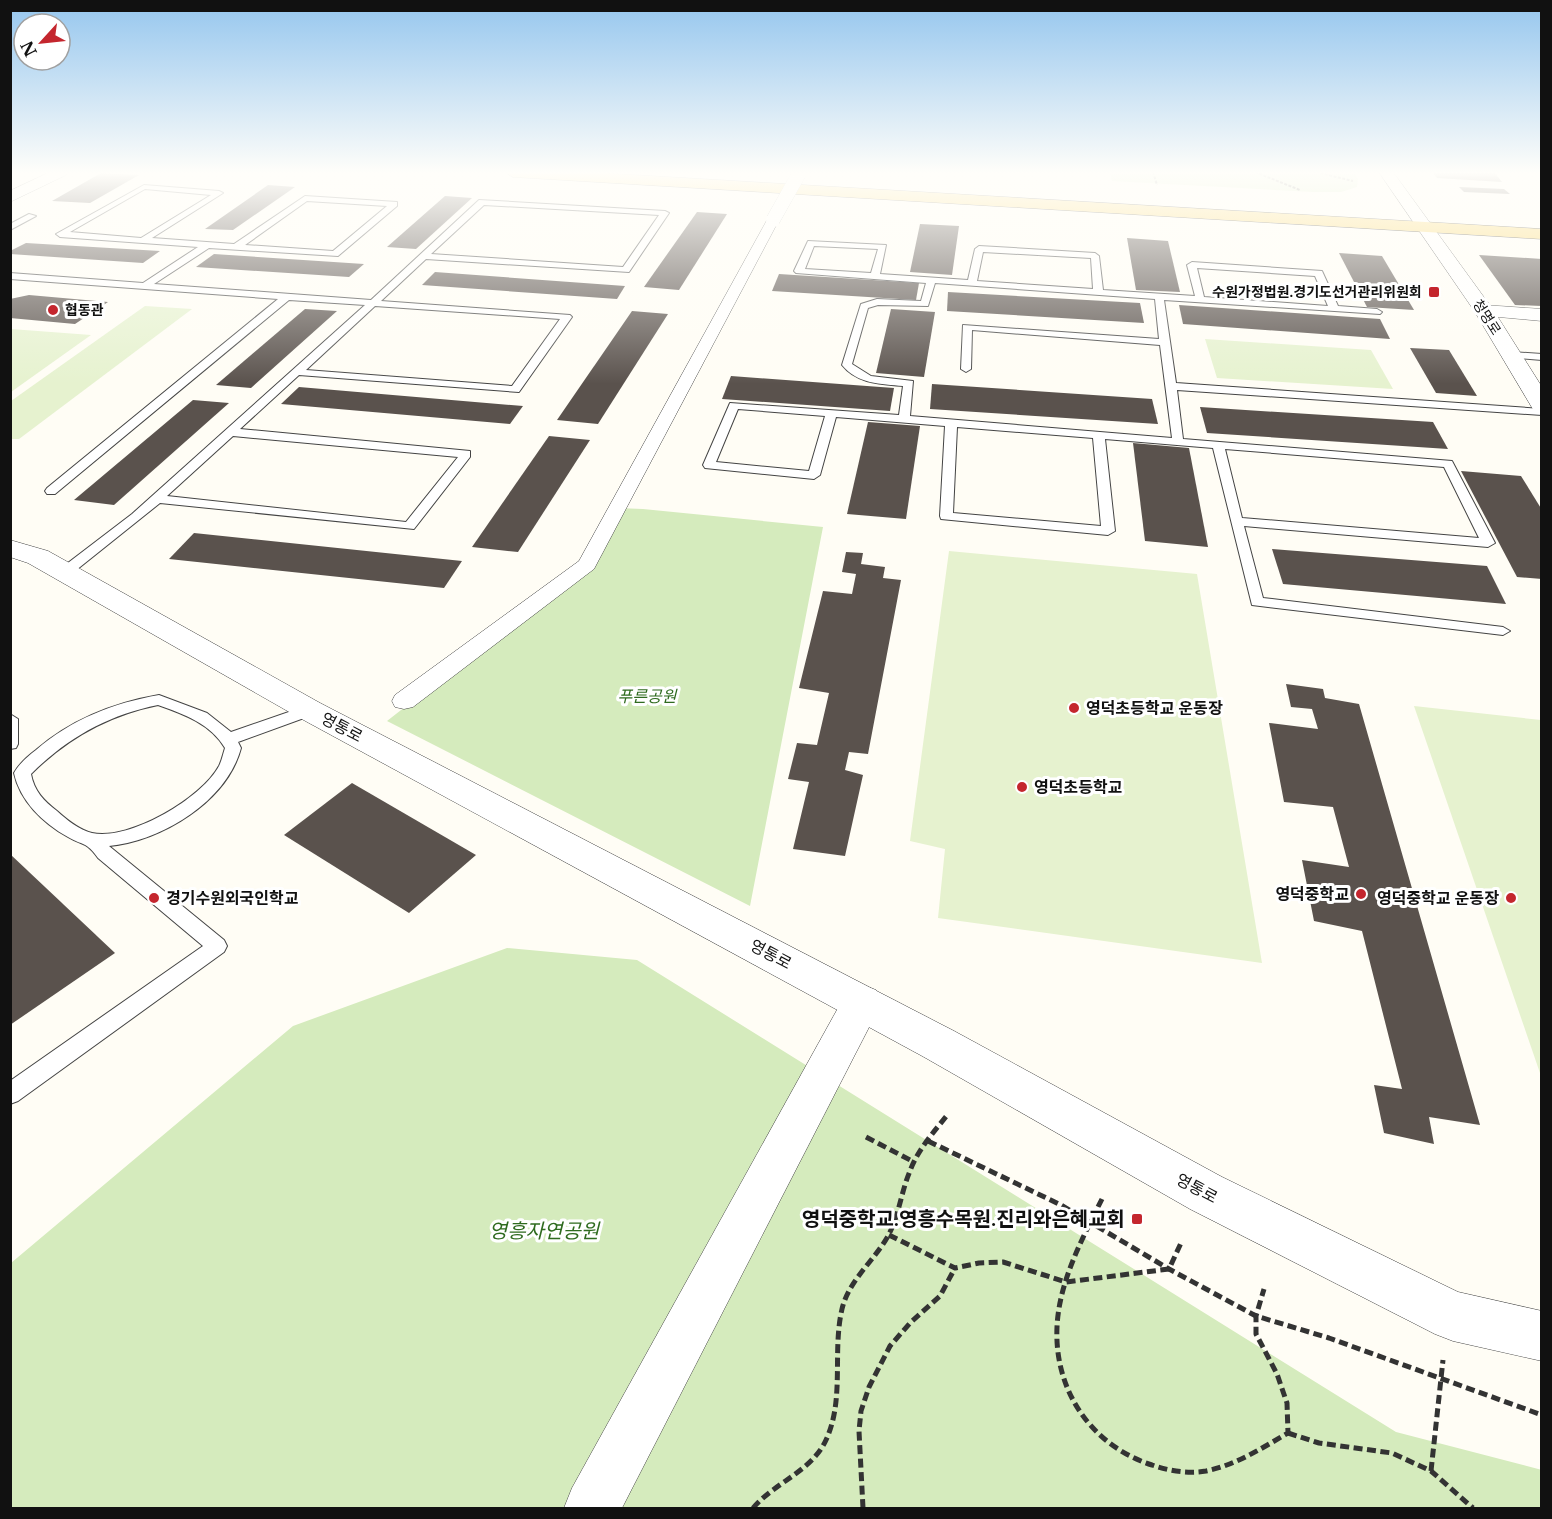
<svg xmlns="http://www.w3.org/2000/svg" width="1552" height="1519" font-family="'Libre Baskerville','Noto Sans KR',serif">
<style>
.green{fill:#d5ebbd}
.pitch{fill:#e6f2cf}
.building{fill:#5a524d}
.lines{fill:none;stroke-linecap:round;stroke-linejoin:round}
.service-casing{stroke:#444;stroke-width:2}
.pedestrian-casing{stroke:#444;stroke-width:1}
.minor-casing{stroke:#444;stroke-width:1}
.tertiary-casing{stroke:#444;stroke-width:1}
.primary-casing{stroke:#222;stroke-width:1}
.path-far1{stroke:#333;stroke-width:2;stroke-dasharray:3 1.5;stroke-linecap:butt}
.path{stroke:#333;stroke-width:5;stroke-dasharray:9 4.5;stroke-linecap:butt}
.service{fill:#fff;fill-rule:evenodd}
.pedestrian{fill:#fff;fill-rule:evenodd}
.minor{fill:#fff;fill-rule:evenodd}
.tertiary{fill:#fff;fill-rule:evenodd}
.primary{fill:#f9d66b;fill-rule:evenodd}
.pedestrian-bridge-casing{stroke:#444;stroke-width:14;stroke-linecap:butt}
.pedestrian-bridge{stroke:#fff;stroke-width:14}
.poi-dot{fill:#c4262e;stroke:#fff;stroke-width:2}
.labels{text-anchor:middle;stroke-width:6;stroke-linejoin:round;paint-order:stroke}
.far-poi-label{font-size:14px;font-weight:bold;fill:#111;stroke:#fff;text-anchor:end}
.far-street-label{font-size:14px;fill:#111;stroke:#fff}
.park-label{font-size:16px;font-style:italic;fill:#2f6b1f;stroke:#fff}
.poi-label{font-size:16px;font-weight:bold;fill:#111;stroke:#fff;text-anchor:start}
.street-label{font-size:16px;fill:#111;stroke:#fff}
.near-poi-label{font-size:20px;font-weight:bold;fill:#111;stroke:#fff;text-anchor:end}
.near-park-label{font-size:20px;font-style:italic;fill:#2f6b1f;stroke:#fff}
</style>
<rect width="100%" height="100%" fill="#fffdf5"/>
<g class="green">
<polygon points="1110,172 1354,172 1358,179 1357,187 1341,192 1313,192 1112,181"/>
<polygon points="617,508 643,509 823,527 750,906 387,721 587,565"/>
<polygon points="507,948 637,960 1396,1432 1542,1470 1541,1508 11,1508 11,1263 293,1026"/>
</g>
<g class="pitch">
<polygon points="145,306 192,309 19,439 11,439 11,401"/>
<polygon points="11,329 91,335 11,392"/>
<polygon points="1205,339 1371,350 1393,389 1217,378"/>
<polygon points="949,551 1197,574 1262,963 938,918 945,849 910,841"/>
<polygon points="1414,706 1541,720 1541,1076"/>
</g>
<g class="building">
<polygon points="1432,172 1494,172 1502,182 1437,178"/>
<polygon points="101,173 139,175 90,203 52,201"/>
<polygon points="268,185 295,187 233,230 205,229"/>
<polygon points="1459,187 1504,189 1510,194 1464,192"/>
<polygon points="445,196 472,198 416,249 387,247"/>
<polygon points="697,212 727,214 679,290 644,287"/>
<polygon points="920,224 959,226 952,275 910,272"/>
<polygon points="1127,238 1168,241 1180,292 1136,290"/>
<polygon points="26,243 160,251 143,263 10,254 10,251"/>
<polygon points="1339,253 1382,256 1414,310 1367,307"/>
<polygon points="214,254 364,264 349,277 196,267"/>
<polygon points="1479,255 1542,259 1542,306 1515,305"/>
<polygon points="435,272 625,286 617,299 422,285"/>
<polygon points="779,274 919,283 916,300 772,291"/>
<polygon points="948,292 1140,303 1144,323 947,311"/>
<polygon points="29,295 108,302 75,324 10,318 10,299"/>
<polygon points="1179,305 1380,319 1390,339 1183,324"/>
<polygon points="305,309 337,311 251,388 216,385"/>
<polygon points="891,309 935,312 924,377 876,373"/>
<polygon points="632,311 668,314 598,424 557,420"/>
<polygon points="1410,348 1449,350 1477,396 1436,393"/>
<polygon points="731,376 894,388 890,411 722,399"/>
<polygon points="932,384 1152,399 1158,424 930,409"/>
<polygon points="299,387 523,406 510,424 281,404"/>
<polygon points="193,400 229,403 114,505 74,500"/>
<polygon points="1200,407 1433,422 1448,449 1207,433"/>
<polygon points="868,422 920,426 906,519 847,514"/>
<polygon points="549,436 590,440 518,552 472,547"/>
<polygon points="1133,443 1189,448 1208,547 1145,541"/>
<polygon points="1461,471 1521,476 1542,510 1542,579 1517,577"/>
<polygon points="194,533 462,561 444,588 169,559"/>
<polygon points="1272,549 1487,566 1506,604 1283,584"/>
<polygon points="846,552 863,553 861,564 885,567 883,578 901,580 868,754 849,752 845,770 863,775 845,856 793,849 809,782 788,779 797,743 817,745 829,693 799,688 823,591 852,594 856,574 842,572"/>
<polygon points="1286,684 1323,689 1325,698 1359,704 1480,1125 1429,1117 1434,1144 1384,1133 1374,1085 1402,1089 1362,931 1314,921 1302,860 1349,867 1333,807 1284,802 1269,723 1318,729 1312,709 1291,707"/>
<polygon points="352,783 476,855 409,913 284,835"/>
<polygon points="10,854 115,953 10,1025"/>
</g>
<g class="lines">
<g class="service-casing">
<g id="service">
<path d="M144,185L219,191L223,193L152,238L234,244L305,196L397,202V206L338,256L209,248L154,284L371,300L479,200L665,211L669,213L629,272L426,259L381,301L570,315L572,317L519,392L299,375L240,429L470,451V457L414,529L160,503L70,575L65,576L58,572L60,569L132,514L365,305L289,300L55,494H47L45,491L47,488L278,299L10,279V273L143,283L198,247L60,237L56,234ZM145,189L211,195L141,238L70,232ZM307,201L387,206L333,251L245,245ZM484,205L659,215L623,267L431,254ZM375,306L560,319L512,386L306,370ZM233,436L458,457L406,522L167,496Z"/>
<polygon points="29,214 36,216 10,230 10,224"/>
<path d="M808,241L886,245L880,274L968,280L975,249L979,246L1095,253L1099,256L1103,290L1195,296L1187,265L1192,262L1322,271L1338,306L1377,309L1382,312L1380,314L1164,300L1176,383L1542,409V415L1177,390L1183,439L1452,461L1495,543L1488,547L1244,526L1263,598L1503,627L1510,631L1503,635L1252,605L1213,448L1105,439L1115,531L1108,535L941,519L940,516L945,426L836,417L820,475L814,479L705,468L703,465L730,403L899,415L903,386C881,384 857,384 842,365L861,304L877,299L921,301L926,283L796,273L794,271ZM814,246L878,249L871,273L805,269ZM983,252L1091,258L1093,289L977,281ZM1197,268L1315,276L1328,306L1204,297ZM935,283L1155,299L1159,339L963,325L961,369L966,372L971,369L972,330L1160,345L1172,438L910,416L913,381L871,376L852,364L868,308L878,305L928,306ZM738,409L825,416L809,471L716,462ZM957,427L1093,438L1101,526L953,513ZM1225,449L1444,467L1479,538L1242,518Z"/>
<polygon points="1511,352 1542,354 1542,360 1507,357 1506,355"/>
<path d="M159,695L207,713L231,732L309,705L315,706L317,710L315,714L238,742L241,748C227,801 162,841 109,846L224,940L227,946L224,952L18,1101L10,1104V1081L203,946L98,858C86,841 83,846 68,837C43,823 20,801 14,773C19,764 28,756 36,750C72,719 113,703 159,695ZM158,705C184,714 211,724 225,748C223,754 222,760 219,766C202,798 130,841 92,833C79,830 67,820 57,811C44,801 34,791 31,774C67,738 108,715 158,705Z"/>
<polygon points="10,714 18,719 18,744 16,748 10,749"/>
</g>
</g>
<g class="pedestrian-casing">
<polygon id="pedestrian" points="773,216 779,220 594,569 413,707 404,709 395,707 392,701 395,695 579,561 767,220"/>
</g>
<g class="minor-casing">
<g id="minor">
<polygon points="1484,305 1542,309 1542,321 1477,315 1474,311 1477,307"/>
<polygon points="862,985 876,990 882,1002 622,1508 564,1508 572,1488 848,990"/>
</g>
</g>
<g class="tertiary-casing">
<g id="tertiary">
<polygon points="50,172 69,172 66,175 10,202 10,191"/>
<polygon points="1379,172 1393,172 1494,311 1542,387 1542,413 1534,411 1531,406 1475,312"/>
<polygon points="10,540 48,551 320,703 954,1031 1222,1177 1458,1292 1542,1311 1542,1361 1453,1341 1435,1334 1190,1209 924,1057 298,717 28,563 10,557"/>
</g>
</g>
<g class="primary-casing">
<polygon id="primary" points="505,172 584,172 1542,229 1542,239 513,177"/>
</g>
<g class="path-far1">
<polyline points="1153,172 1157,185"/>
<polyline points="1255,172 1300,190"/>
<polyline points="1316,172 1353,181"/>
</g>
<g class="path">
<polyline points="866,1137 914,1162"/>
<polyline points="928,1141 1061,1205 1169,1269 1256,1316 1329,1338 1542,1415"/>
<path d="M1102,1199C1082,1239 1059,1282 1057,1327C1054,1391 1092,1446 1152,1465C1169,1471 1188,1474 1206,1471C1236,1465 1262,1448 1288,1433L1287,1403L1277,1374L1256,1334V1316L1264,1289"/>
<polyline points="889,1235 955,1268 979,1263 1003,1262 1066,1282 1169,1269 1181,1243"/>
<polyline points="1288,1433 1319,1443 1392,1453 1431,1471 1473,1508"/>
<polyline points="1431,1471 1443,1360"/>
<path d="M753,1508C774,1483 812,1471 826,1440C845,1399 832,1352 842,1309C849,1280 874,1261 888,1236C899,1216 901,1192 910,1171C918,1149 934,1132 948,1114"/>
<polyline points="863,1508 859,1431 861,1411 869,1387 890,1346 910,1323 940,1296 955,1268"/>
</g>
<use href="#service" class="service"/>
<use href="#pedestrian" class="pedestrian"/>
<use href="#minor" class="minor"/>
<use href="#tertiary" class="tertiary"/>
<use href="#primary" class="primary"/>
<g class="pedestrian-bridge-casing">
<polyline id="pedestrian-bridge" points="773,220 800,172"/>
</g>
<use href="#pedestrian-bridge" class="pedestrian-bridge"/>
</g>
<linearGradient id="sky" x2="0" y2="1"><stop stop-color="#95c6ee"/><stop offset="0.45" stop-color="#fffefa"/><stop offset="1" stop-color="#fffefa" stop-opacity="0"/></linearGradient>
<rect width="1552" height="384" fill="url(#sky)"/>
<g class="poi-dot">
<rect x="1428" y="286" width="12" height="12" rx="3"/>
<circle cx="53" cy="310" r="6"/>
<circle cx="1074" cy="708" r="6"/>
<circle cx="1022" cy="787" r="6"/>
<circle cx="1361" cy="894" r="6"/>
<circle cx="154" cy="898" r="6"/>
<circle cx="1511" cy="898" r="6"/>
<rect x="1131" y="1213" width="12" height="12" rx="3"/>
</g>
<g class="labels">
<g class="far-poi-label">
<text x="1422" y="297">수원가정법원.경기도선거관리위원회</text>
<text x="65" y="315" text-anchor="start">협동관</text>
</g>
<g class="far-street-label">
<text transform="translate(1487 317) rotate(57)" y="5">청명로</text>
</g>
<g class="park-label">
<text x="647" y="702">푸른공원</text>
</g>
<g class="poi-label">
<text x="1086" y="714">영덕초등학교 운동장</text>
<text x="1034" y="793">영덕초등학교</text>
<text x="1349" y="900" text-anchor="end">영덕중학교</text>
<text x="166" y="904">경기수원외국인학교</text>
<text x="1499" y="904" text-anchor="end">영덕중학교 운동장</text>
</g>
<g class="street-label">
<text transform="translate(342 727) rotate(28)" y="6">영통로</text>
<text transform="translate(771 954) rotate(28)" y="6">영통로</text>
<text transform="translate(1197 1188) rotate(28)" y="6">영통로</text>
</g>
<g class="near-poi-label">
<text x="1125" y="1226">영덕중학교.영흥수목원.진리와은혜교회</text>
</g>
<g class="near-park-label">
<text x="544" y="1238">영흥자연공원</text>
</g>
</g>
<rect width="1552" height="1519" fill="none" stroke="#111111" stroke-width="24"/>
<g transform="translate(42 42) rotate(243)"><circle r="28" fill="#ffffff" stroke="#a0a0a0" stroke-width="1.5"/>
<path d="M0-4.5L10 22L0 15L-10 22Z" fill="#c4262e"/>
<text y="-9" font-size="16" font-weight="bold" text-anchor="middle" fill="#111111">N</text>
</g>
</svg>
